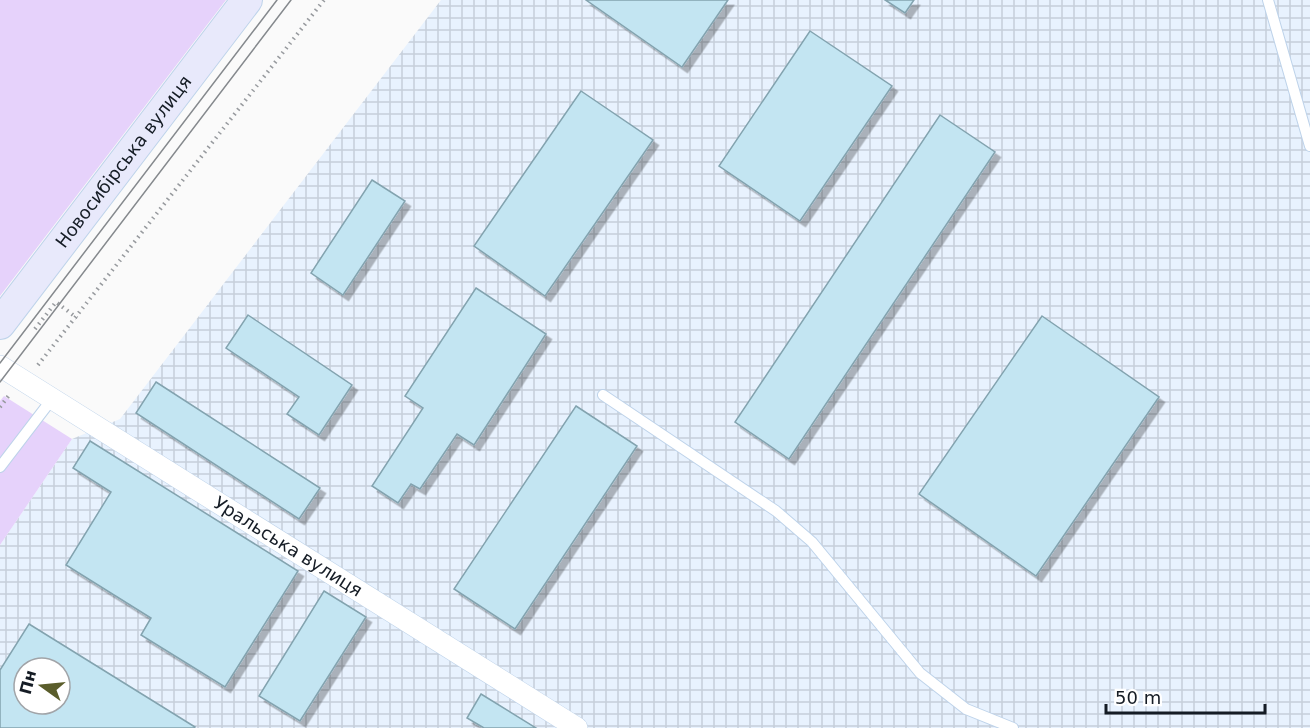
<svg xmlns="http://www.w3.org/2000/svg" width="1310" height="728" font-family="'DejaVu Sans',sans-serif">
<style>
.industrial{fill:url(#industrial-grid);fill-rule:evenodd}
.green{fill:#e6d2fb}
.building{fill:#c3e5f2;stroke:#83a3af;stroke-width:1.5;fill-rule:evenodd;filter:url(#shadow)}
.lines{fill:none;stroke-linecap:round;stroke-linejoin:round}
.lane-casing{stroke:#bed3ea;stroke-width:12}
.street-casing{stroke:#bed3ea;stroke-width:22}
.secondary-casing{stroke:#bed3ea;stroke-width:32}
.path{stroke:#979a9e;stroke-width:4;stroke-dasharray:1.5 4.5;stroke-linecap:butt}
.lane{stroke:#fff;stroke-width:10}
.street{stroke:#fff;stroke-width:21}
.secondary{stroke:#e8e9fb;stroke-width:30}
.tram{stroke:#85898d;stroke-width:1.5}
.labels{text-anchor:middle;stroke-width:6;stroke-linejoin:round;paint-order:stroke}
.street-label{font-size:18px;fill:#151c25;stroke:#fff}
</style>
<defs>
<pattern id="industrial-grid" width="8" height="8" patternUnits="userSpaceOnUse" patternTransform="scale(1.5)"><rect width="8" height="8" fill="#e8f2fe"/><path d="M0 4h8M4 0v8" fill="none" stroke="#c6cfda"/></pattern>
<filter id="shadow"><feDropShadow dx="5.5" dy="5.5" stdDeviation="0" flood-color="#0004"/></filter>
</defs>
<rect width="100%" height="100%" fill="#fafafa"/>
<path class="industrial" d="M441,0H1310V728H0V545L72,439L120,419ZM24,668H60V704H24Z"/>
<g class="green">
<polygon points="0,0 226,0 0,296"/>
<polygon points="4,396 72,439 0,545 0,401"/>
</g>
<g class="building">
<polygon points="586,0 728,0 682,67"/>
<polygon points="885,0 914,0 905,13"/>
<polygon points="810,31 892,86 800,221 719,166"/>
<polygon points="581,91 653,140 545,296 474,246"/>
<polygon points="940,115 995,152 789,459 735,422"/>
<polygon points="372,180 405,201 343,295 311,273"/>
<polygon points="476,288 546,334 474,445 457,434 420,489 411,484 398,503 372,486 423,408 405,396"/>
<polygon points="248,315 352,385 319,435 287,414 299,397 226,348"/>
<polygon points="1042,316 1159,397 1036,576 919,494"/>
<polygon points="156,382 320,488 299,519 136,413"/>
<polygon points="576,406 637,446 515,629 454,589"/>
<polygon points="90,441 298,571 225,687 141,635 151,618 66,565 111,492 73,468"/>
<polygon points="324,591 366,617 300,721 259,696"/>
<path d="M29,624L195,727L194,728H0V670ZM24,668H60V704H24Z"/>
<polygon points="481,694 536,728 484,728 467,718"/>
</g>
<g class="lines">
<g class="lane-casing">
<g id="lane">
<polyline points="1268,0 1310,146"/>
<polyline points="603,395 776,511 812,542 920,673 966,709 1013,728"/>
<polyline points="0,467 52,399"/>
</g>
</g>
<g class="street-casing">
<g id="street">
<path id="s1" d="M0,366L577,728"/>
</g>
</g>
<g class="secondary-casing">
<g id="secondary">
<path id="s2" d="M0,324L247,0"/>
</g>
</g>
<g class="path">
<polyline points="35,329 56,302 77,318"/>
<polyline points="38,365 324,0"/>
<polyline points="0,407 10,394"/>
</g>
<use href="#lane" class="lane"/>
<use href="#street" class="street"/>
<use href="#secondary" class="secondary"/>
<g class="tram">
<polyline points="0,363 277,0"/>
<polyline points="0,382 291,0"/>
</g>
</g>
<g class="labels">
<g class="street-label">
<text dy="6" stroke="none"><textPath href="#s2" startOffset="204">Новосибірська вулиця</textPath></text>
<text dy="6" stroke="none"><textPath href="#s1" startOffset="340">Уральська вулиця</textPath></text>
</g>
</g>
<g transform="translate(42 686) rotate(285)"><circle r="28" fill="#ffffff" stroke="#a1a4a8" stroke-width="1.5"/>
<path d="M0-4.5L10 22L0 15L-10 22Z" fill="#5a5d2b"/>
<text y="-9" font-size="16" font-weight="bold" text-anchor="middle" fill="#151c25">Пн</text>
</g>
<path d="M1106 704v9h159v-9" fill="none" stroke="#151c25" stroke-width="3"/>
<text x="1115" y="704" font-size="18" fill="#151c25" stroke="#ffffff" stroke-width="4.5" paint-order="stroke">50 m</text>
</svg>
